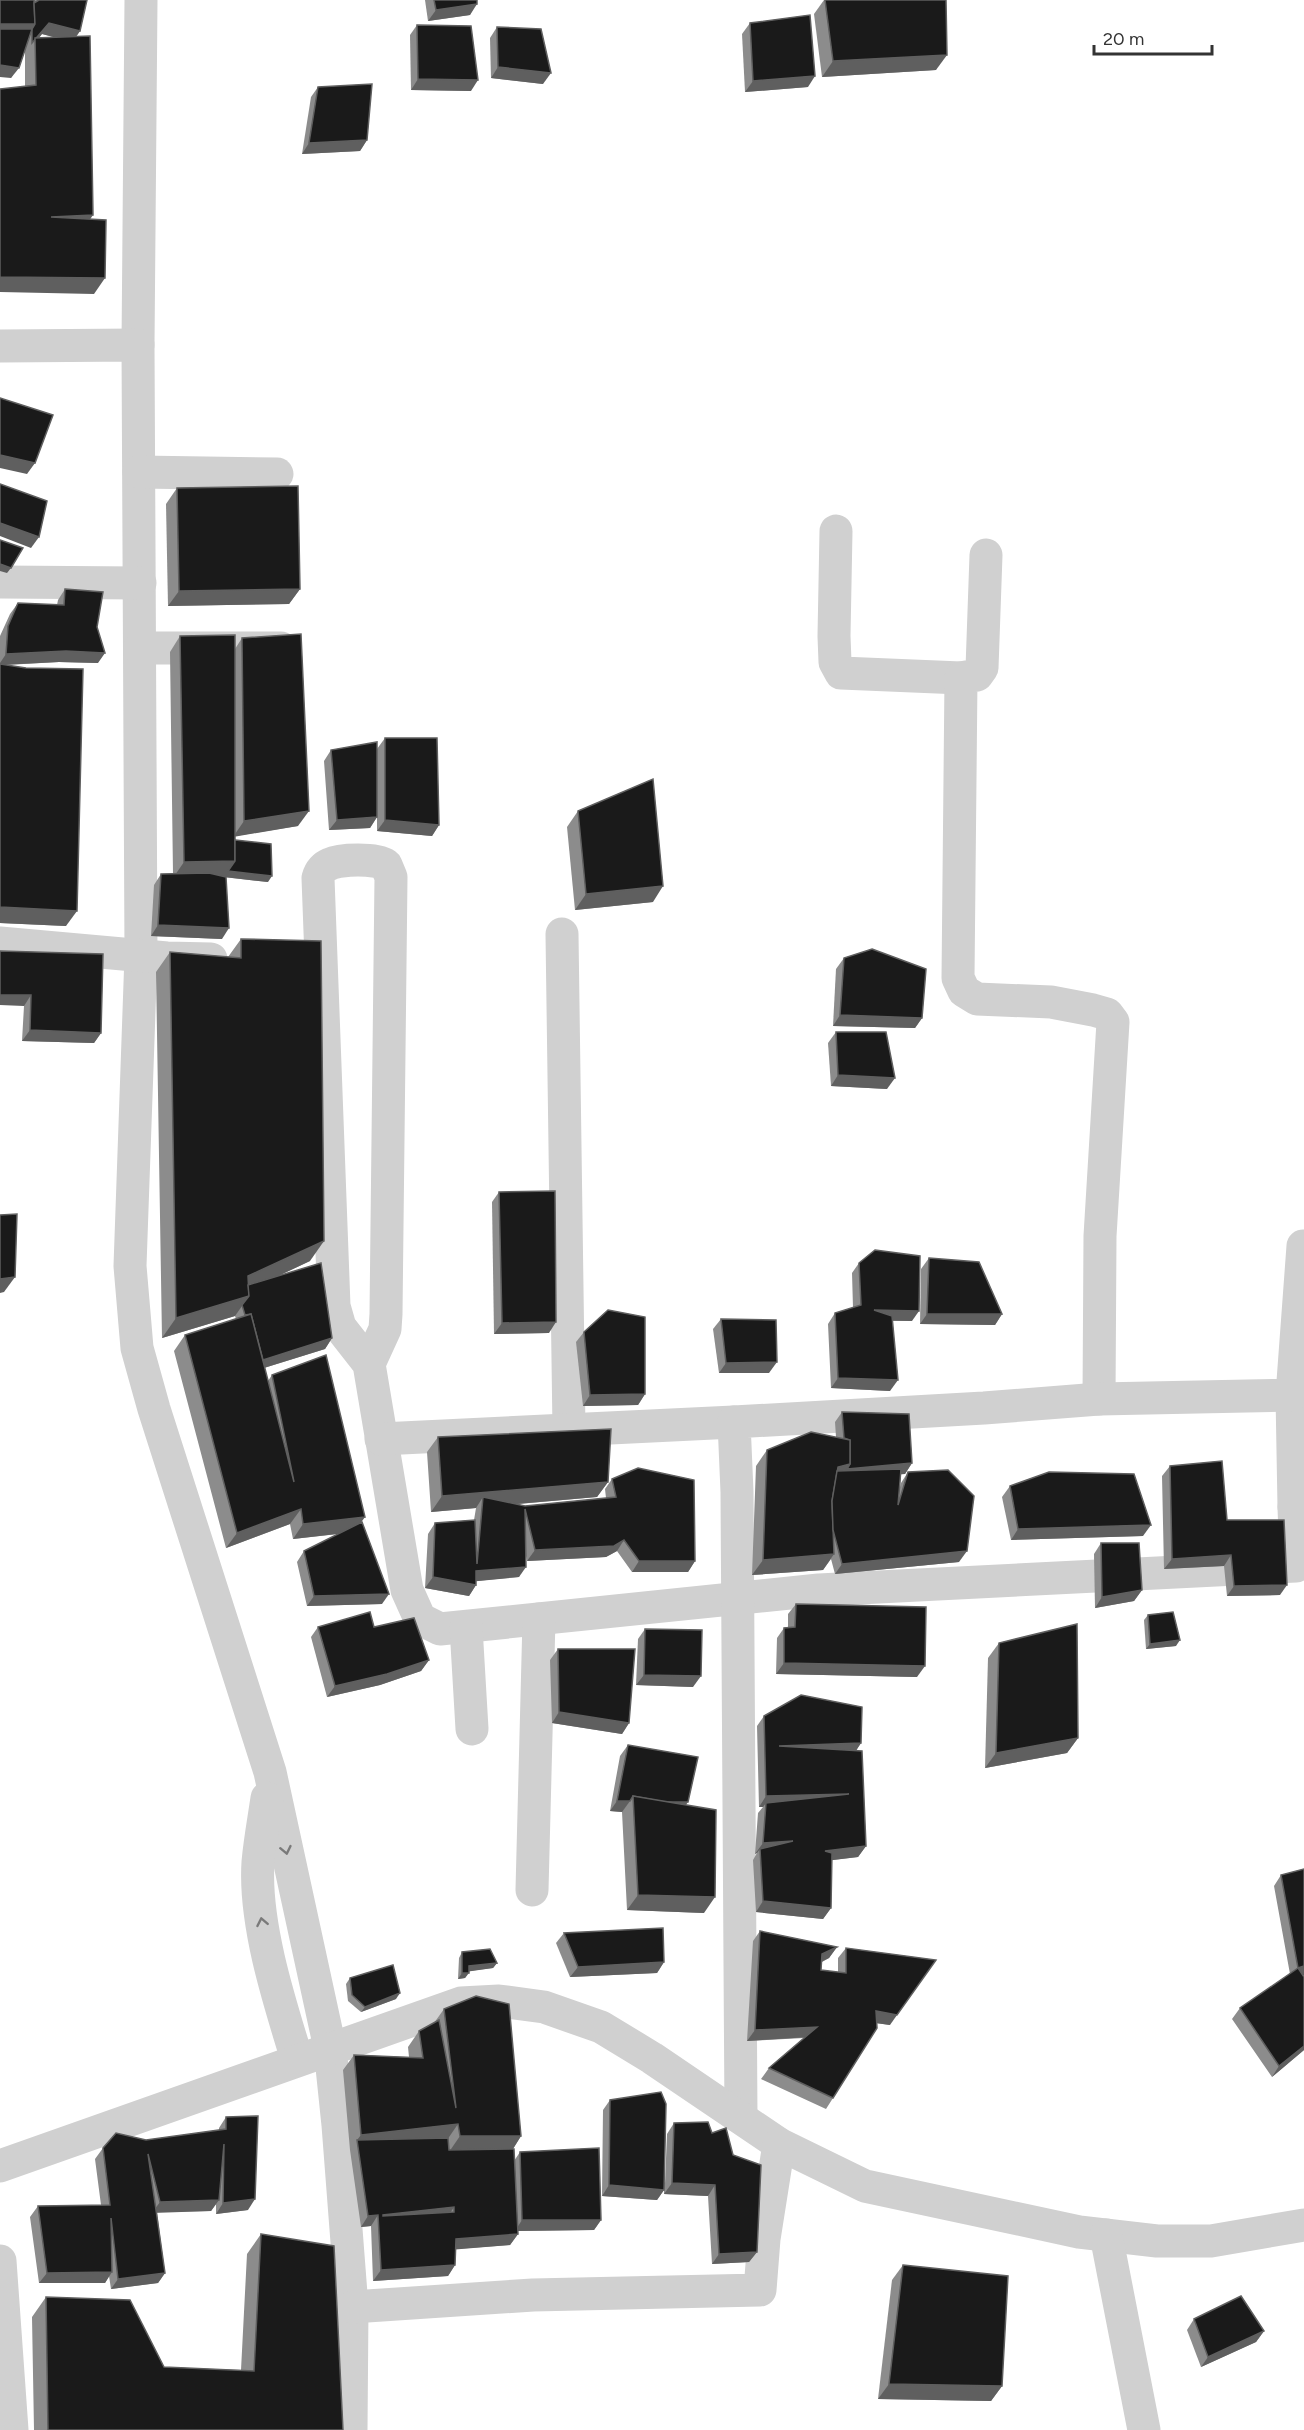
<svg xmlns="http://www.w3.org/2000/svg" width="1304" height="2430" font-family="Figtree,sans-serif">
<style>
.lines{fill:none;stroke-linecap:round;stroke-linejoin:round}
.minor{stroke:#d0d0d0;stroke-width:33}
.wall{fill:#8c8c8c;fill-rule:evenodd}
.shaded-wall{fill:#5f5f5f}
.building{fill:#1a1a1a;stroke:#5f5f5f;stroke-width:1.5;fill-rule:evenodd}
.oneway{stroke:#7a7a7a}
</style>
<rect width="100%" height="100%" fill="#fff"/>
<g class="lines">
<g class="minor">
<polyline points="138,345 141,0"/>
<polyline points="0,346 138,345 141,955 130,1266 137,1348 154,1409 270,1772 330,2048 338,2125 352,2307 351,2430"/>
<polyline points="139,472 277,474"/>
<polyline points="836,531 834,636 835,662 841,673 961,678"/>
<polyline points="986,555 982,668 977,675 961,678 958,978 964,991 977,999 1051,1002 1093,1010 1107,1014 1113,1022 1100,1236 1099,1399"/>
<polyline points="0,582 140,583"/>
<polyline points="140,648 281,648"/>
<polyline points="562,934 569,1430"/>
<polyline points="0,943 167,958 211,959"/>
<path d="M369,1364L340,1327L334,1306L318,878C320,871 323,867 330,864C340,859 376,858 386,865L391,877L386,1314L385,1329L369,1364L407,1590L420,1619L440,1629L819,1590L1296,1566L1294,1507"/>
<polyline points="1292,1395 1294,1507 1304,1507"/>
<polyline points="381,1439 734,1422"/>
<polyline points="466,1627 472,1729"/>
<path d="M267,1798C264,1819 260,1840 258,1862C254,1923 279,2001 297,2059"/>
<polyline points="532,1890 539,1619"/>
<polyline points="741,2117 737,1492 734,1422 984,1408 1099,1399 1292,1395 1303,1246"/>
<polyline points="0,2166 461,2003 499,2001 544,2007 601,2027 652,2058 779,2144 865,2186 1079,2232 1157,2241 1211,2241 1304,2225"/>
<polyline points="1106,2235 1144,2430"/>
<polyline points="0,2261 12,2430"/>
<polyline points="352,2307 533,2295 760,2290 764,2239 779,2144"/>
</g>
</g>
<g class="wall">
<path d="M0,0H87L80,31L76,37L90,219L94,294L25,86V50L11,78ZM42,34L54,37L39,38Z"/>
<polygon points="425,0 477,0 470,15 428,21"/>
<polygon points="824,0 946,0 936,70 822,77 814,14"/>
<polygon points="750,23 808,87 745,92 742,34"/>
<polygon points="417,25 471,91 411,90 410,35"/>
<polygon points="497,27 543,84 491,78 490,38"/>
<polygon points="318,87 367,140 360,151 302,154 311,97"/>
<polygon points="177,488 300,589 289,604 168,606 166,504"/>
<polygon points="65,589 97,627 98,663 59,662 6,665 66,926 0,923 0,636 10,614 18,603 57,605 58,600"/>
<polygon points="180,636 235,649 242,638 298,826 235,836 235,840 268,882 223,877 222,939 151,936 154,885 161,874 173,874 170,652"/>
<polygon points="385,738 439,825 432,836 377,831 377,817 370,828 329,830 324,761 331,750 377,749"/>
<polygon points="578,811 653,902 575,910 567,827"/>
<polygon points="241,939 310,1261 278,1276 332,1338 325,1349 264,1368 268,1381 272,1375 362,1522 382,1604 307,1606 297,1562 304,1551 338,1534 293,1539 290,1524 226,1548 174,1351 185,1335 236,1319 235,1316 162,1338 156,972 170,952 228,957"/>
<polygon points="0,951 101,1033 94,1043 22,1041 24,1006"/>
<polygon points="844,958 922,1018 915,1028 833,1026 836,969"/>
<polygon points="836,1032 887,1089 831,1086 828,1043"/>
<polygon points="499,1192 549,1333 494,1334 492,1202"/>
<polygon points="929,1258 1002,1314 995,1325 920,1324 921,1269"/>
<polygon points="859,1263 912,1321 892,1321 890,1391 831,1388 828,1324 835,1313 853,1308 852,1273"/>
<polygon points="721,1319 769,1373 719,1373 713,1329"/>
<polygon points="584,1332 645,1394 638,1405 583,1406 576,1342"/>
<polygon points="842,1412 912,1463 905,1474 901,1474 900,1487 901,1483 908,1472 959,1562 835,1574 831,1559 823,1570 752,1575 756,1466 767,1450 836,1437 835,1422"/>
<polygon points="438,1437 608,1482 597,1497 518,1504 525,1506 606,1498 605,1489 612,1479 695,1561 688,1572 632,1572 617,1551 606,1557 527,1561 526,1556 519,1577 476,1581 476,1585 469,1596 425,1588 428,1534 435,1523 474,1520 476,1508 431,1512 427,1452"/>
<polygon points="1170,1466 1227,1520 1280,1595 1227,1596 1224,1566 1164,1569 1162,1476"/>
<polygon points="1010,1486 1143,1536 1011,1540 1002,1497"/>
<polygon points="1101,1543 1142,1590 1134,1601 1095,1608 1094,1554"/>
<polygon points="796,1604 917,1677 776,1674 777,1638 784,1628 788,1627 788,1614"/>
<polygon points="1148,1615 1176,1646 1146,1649 1144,1620"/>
<polygon points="318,1627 429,1660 421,1671 380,1685 327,1697 311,1637"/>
<polygon points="645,1629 693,1687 636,1685 638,1639"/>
<polygon points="999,1643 1078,1738 1067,1753 985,1768 988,1658"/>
<polygon points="558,1649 629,1723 622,1734 552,1723 550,1660"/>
<polygon points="764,1716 861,1743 856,1750 866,1846 858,1857 832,1860 831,1908 823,1919 756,1912 753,1860 757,1853 755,1854 758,1813 763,1807 759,1807 757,1726"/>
<polygon points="628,1745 686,1805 704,1913 627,1910 622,1812 610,1811 620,1756"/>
<polygon points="1304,1869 1304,1975 1303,1975 1304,1977 1304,2050 1272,2077 1232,2019 1240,2008 1290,1974 1274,1886 1281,1875"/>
<polygon points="760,1931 837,1947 829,1958 822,1962 821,1970 838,1972 838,1958 846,1948 890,2025 876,2023 833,2098 826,2109 761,2079 769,2068 804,2038 747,2041 753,1941"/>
<polygon points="564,1933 664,1962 657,1973 570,1977 556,1943"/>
<polygon points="462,1952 497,1963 493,1968 469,1971 465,1978 458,1979 459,1958"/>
<polygon points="350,1978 396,1999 361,2012 348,2001 346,1984"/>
<polygon points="444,2009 521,2136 513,2149 514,2161 520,2152 601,2220 594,2230 518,2231 518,2234 510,2245 456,2249 455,2265 448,2276 373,2281 371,2226 361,2227 350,2150 343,2070 354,2055 409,2057 408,2047 419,2031 434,2023"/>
<polygon points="610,2100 665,2183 667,2134 674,2123 708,2122 757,2252 749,2262 712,2264 708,2196 664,2194 664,2190 657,2200 602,2196 603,2110"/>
<polygon points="226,2117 248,2210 216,2214 216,2204 211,2211 157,2212 165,2273 158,2283 111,2289 109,2276 105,2283 39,2283 30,2217 38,2206 101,2205 95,2159 103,2148 146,2140 219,2130 219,2128"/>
<polygon points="261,2234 343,2430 34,2430 32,2317 46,2297 164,2367 241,2370 247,2254"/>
<polygon points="903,2265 1002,2386 991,2401 878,2399 892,2280"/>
<polygon points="1194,2319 1264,2331 1256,2342 1201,2367 1187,2330"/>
</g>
<g class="shaded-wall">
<polygon points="477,4 470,15 428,21 436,10"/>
<polygon points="49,23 80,31 72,42 42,34 36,41 36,39"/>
<polygon points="0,24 35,24 24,40 0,40"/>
<polygon points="947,55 936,70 822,77 833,61"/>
<polygon points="0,65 19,68 11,78 0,77"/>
<polygon points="498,67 551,73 543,84 491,78"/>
<polygon points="815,76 808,87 745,92 753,81"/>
<polygon points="418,79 478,80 471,91 411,90"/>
<polygon points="367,140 360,151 302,154 309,143"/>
<polygon points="93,215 82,231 51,217"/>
<polygon points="0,277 105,278 94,294 0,292"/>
<polygon points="0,455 35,463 27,474 0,468"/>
<polygon points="0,523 39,537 31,548 0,536"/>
<polygon points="0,564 11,568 7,573 0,571"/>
<polygon points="300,589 289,604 168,606 179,591"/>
<polygon points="66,651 105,653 98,663 59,662 0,665 0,663 6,654"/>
<polygon points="309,811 298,826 233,837 244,821"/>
<polygon points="377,817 370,828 329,830 337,820"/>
<polygon points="385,820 439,825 432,836 377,831"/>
<polygon points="235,861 272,876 268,882 224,877 173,878 184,862"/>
<polygon points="663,886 653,902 575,910 586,894"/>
<polygon points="0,907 77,911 66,926 0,923"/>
<polygon points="158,925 229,928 222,939 151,936"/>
<polygon points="0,995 31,995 24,1006 0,1005"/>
<polygon points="840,1015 922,1018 915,1028 833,1026"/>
<polygon points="30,1030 101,1033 94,1043 22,1041"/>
<polygon points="838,1075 895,1078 887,1089 831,1086"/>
<polygon points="324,1241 310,1261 242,1293 248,1276"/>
<polygon points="15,1277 4,1292 0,1293 0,1279"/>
<polygon points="249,1296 235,1316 162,1338 176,1318"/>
<polygon points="874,1310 919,1311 912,1321 867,1320"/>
<polygon points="927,1314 1002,1314 995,1325 920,1324"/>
<polygon points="556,1322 549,1333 494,1334 502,1323"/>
<polygon points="332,1338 325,1349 251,1372 258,1362"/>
<polygon points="777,1362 769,1373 719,1373 726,1363"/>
<polygon points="838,1378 898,1380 890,1391 831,1388"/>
<polygon points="645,1394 638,1405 583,1406 590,1395"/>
<polygon points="912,1463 905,1474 839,1480 834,1471 838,1467 850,1464"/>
<polygon points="608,1482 597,1497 482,1507 483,1497 476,1508 431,1512 442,1496"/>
<polygon points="301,1509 290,1524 226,1548 237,1533"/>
<polygon points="365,1517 354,1532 293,1539 303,1524"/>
<polygon points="1151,1525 1143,1536 1011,1540 1018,1529"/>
<polygon points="624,1540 617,1551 606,1557 527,1561 535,1550"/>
<polygon points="967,1551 959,1562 835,1574 842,1564"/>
<polygon points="834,1554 823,1570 752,1575 763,1560"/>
<polygon points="1231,1555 1224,1566 1164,1569 1172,1559"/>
<polygon points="639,1561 695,1561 688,1572 632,1572"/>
<polygon points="526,1567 519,1577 468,1582 476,1571"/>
<polygon points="433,1577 476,1585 469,1596 425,1588"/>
<polygon points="1287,1585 1280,1595 1227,1596 1234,1586"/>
<polygon points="1142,1590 1134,1601 1095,1608 1102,1597"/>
<polygon points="389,1594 382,1604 307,1606 314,1596"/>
<polygon points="1180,1640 1176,1646 1146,1649 1150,1644"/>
<polygon points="429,1660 421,1671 380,1685 327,1697 335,1686"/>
<polygon points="784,1663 925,1666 917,1677 776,1674"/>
<polygon points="644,1675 701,1676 693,1687 636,1685"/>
<polygon points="559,1712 629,1723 622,1734 552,1723"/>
<polygon points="1078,1738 1067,1753 985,1768 996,1753"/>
<polygon points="861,1743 854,1754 779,1746"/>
<polygon points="849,1794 766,1803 763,1807 759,1807 766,1796"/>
<polygon points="617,1801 630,1801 622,1812 610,1811"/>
<polygon points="633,1801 688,1802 680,1813"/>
<polygon points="793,1841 760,1849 757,1853 755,1854 763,1843"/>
<polygon points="866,1846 858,1857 817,1862 825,1851"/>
<polygon points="638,1895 715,1897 704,1913 627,1910"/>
<polygon points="763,1901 831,1908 823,1919 756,1912"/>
<polygon points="837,1947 829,1958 815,1965 822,1954"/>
<polygon points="664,1962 657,1973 570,1977 578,1967"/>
<polygon points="497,1963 493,1968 465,1972 469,1966"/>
<polygon points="1304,1966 1304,1975 1291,1978 1298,1968"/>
<polygon points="462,1973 469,1973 465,1978 458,1979"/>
<polygon points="400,1993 396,1999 361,2012 365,2007"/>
<polygon points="876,2011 897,2015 890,2025 868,2022"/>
<polygon points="817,2027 810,2037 747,2041 755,2030"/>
<polygon points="1304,2046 1304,2050 1272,2077 1279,2066"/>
<polygon points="458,2124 447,2140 357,2140 361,2135"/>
<polygon points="460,2136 521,2136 511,2152 449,2152"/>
<polygon points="672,2183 715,2185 708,2196 664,2194"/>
<polygon points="609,2185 664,2190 657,2200 602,2196"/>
<polygon points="255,2199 248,2210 216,2214 223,2203"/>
<polygon points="219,2200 211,2211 152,2213 160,2202"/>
<polygon points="454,2207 447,2218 379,2225 383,2215"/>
<polygon points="378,2215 371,2226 361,2227 368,2216"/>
<polygon points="522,2220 601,2220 594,2230 515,2231"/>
<polygon points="518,2234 510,2245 449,2250 456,2239"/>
<polygon points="757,2252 749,2262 712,2264 719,2254"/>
<polygon points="455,2265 448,2276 373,2281 381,2270"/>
<polygon points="112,2272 105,2283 39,2283 47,2273"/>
<polygon points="165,2273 158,2283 111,2289 118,2279"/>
<polygon points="1264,2331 1256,2342 1201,2367 1208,2357"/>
<polygon points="889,2384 1002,2386 991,2401 878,2399"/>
</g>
<g class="building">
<polygon points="0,0 34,0 35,24 0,24"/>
<polygon points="39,0 87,0 80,31 49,23 32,43 32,29 35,24 34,3"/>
<polygon points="434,0 477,0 477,4 436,10"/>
<polygon points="825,0 946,0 947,55 833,61"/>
<polygon points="810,15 815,76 753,81 750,23"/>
<polygon points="417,25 471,26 478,80 418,79"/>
<polygon points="497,27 541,29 551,73 498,67"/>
<polygon points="0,29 32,29 19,68 0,65"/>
<polygon points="90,36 93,215 51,217 106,220 105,278 0,277 0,89 36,85 35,38"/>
<polygon points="372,84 367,140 309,143 318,87"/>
<polygon points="0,398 53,415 35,463 0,455"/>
<polygon points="0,484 47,501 39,537 0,523"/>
<polygon points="298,486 300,589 179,591 177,488"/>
<polygon points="0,540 23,548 11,568 0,564"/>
<polygon points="65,589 103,592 97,627 105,653 66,651 6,654 8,626 18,603 64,605"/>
<polygon points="301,634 309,811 244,821 242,638"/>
<polygon points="235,635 235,861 184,862 180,636"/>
<polygon points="0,664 26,668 83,669 77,911 0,907"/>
<polygon points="385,738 437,738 439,825 385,820"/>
<polygon points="377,742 377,817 337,820 331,750"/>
<polygon points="653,779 663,886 586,894 578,811"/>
<polygon points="235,840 271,844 272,876 228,871 235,861"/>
<polygon points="209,873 226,877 229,928 158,925 161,874"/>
<polygon points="241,939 321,941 324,1241 248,1276 249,1296 176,1318 170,952 241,958"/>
<polygon points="872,949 926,969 922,1018 840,1015 844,958"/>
<polygon points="0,951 103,954 101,1033 30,1030 31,995 0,995"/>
<polygon points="836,1032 886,1032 895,1078 838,1075"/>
<polygon points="555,1191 556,1322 502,1323 499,1192"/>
<polygon points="17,1214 15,1277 0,1279 0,1215"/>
<polygon points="875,1250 920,1256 919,1311 874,1310 892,1316 898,1380 838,1378 835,1313 861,1305 859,1263"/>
<polygon points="929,1258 979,1262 1002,1314 927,1314"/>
<polygon points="321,1263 332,1338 263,1360 251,1314 245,1315 242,1305 249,1296 248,1285"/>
<polygon points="608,1310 645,1317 645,1394 590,1395 584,1332"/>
<polygon points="251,1314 294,1482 272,1375 326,1355 365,1517 303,1524 301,1509 237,1533 185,1335"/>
<polygon points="721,1319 776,1320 777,1362 726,1363"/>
<polygon points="842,1412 909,1414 912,1463 847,1469 850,1464 850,1440 844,1438"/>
<polygon points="611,1429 608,1482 442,1496 438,1437"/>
<polygon points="811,1432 850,1440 850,1464 838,1467 832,1501 834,1554 763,1560 767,1450"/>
<polygon points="1222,1461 1227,1520 1284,1520 1287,1585 1234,1586 1231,1555 1172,1559 1170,1466"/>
<polygon points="638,1468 694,1480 695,1561 639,1561 624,1540 614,1546 535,1550 525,1509 526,1567 476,1571 476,1585 433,1577 435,1523 475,1520 477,1564 483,1497 525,1506 616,1497 612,1479"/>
<polygon points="901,1469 898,1505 908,1472 948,1470 974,1496 967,1551 842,1564 833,1530 832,1501 837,1471"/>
<polygon points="1049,1472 1134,1474 1151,1525 1018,1529 1010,1486"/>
<polygon points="362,1522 389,1594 314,1596 304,1551"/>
<polygon points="1101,1543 1139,1543 1142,1590 1102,1597"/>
<polygon points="796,1604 926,1607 925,1666 784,1663 784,1628 795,1627"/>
<polygon points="370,1612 374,1627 414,1618 429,1660 387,1674 335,1686 318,1627"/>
<polygon points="1173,1612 1180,1640 1150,1644 1148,1615"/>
<polygon points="1077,1624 1078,1738 996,1753 999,1643"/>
<polygon points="645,1629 702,1630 701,1676 644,1675"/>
<polygon points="558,1649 635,1649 629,1723 559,1712"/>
<polygon points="801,1695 862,1707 861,1743 779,1746 862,1751 866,1846 825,1851 832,1853 831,1908 763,1901 760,1849 793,1841 763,1843 766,1803 849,1794 766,1796 764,1716"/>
<polygon points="628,1745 698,1757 688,1802 665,1802 633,1796 630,1801 617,1801"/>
<polygon points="633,1796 716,1810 715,1897 638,1895"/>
<polygon points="1304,1869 1304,1966 1298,1968 1304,1977 1304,2046 1279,2066 1240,2008 1298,1968 1281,1875"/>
<polygon points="663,1928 664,1962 578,1967 564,1933"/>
<polygon points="760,1931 837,1947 822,1954 821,1970 846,1973 846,1948 936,1960 897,2015 876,2011 877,2028 833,2098 769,2068 817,2027 755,2030"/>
<polygon points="490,1949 497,1963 469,1966 469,1973 462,1973 462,1952"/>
<polygon points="393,1965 400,1993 365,2007 352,1995 350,1978"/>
<polygon points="476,1996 509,2004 521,2136 460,2136 458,2124 361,2135 354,2055 423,2058 419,2031 439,2020 456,2108 444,2009"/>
<polygon points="661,2092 666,2104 664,2190 609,2185 610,2100"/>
<polygon points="258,2116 255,2199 223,2203 224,2144 219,2200 160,2202 148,2154 165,2273 118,2279 111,2218 112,2272 47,2273 38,2206 110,2205 103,2148 116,2133 146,2140 226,2129 226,2117"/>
<polygon points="708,2122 712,2133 726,2128 733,2155 761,2165 757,2252 719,2254 715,2185 672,2183 674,2123"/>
<path d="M448,2138L449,2150L514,2149L518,2234L456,2239L455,2265L381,2270L378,2215L368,2216L357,2140ZM454,2207V2212L383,2216V2215Z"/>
<polygon points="599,2148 601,2220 522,2220 520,2152"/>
<polygon points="261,2234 334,2246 343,2430 48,2430 46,2297 130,2300 164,2367 254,2371"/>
<polygon points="903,2265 1008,2276 1002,2386 889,2384"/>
<polygon points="1241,2296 1264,2331 1208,2357 1194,2319"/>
</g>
<defs><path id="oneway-chevron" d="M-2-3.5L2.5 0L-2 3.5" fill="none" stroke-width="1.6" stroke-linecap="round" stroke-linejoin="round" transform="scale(1.5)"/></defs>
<g class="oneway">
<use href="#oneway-chevron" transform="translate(286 1850) rotate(78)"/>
<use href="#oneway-chevron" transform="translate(262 1922) rotate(-101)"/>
</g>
<path d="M1094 45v9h118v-9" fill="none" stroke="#333333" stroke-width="3"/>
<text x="1103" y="45" font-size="18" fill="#333333" stroke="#ffffff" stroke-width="4.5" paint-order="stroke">20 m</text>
</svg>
